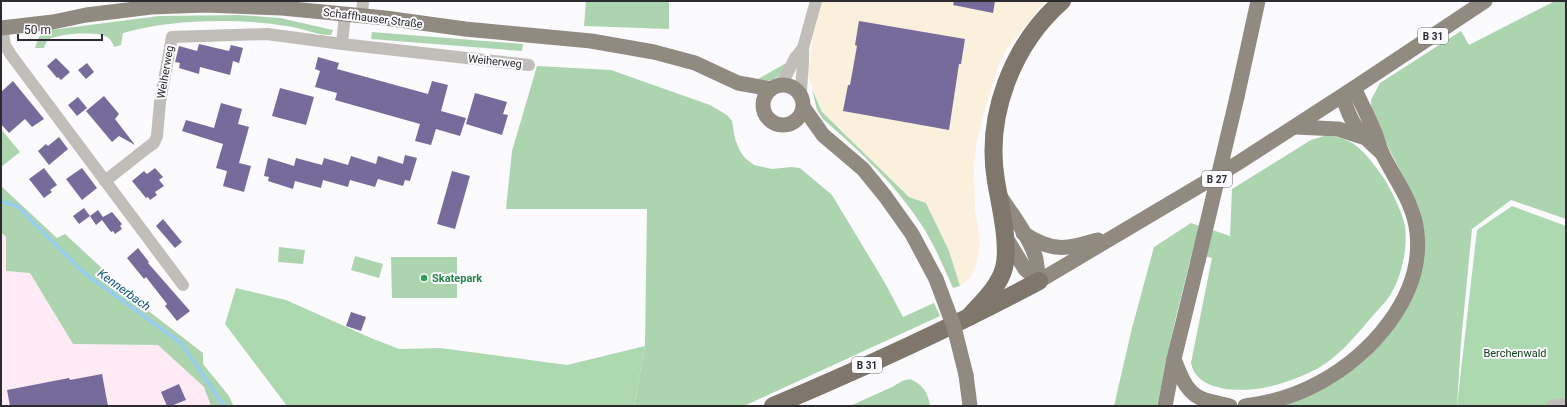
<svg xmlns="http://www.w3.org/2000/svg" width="1567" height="407" font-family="Roboto,sans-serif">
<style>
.commercial{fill:#faf0db}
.industrial{fill:#feebf5}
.green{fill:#acd5af}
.forest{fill:#acd9b0}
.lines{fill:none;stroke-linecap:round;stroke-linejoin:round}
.stream{stroke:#97ceef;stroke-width:3.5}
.building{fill:#776b9b}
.minor{stroke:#c1bdb8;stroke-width:12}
.major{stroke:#918a80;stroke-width:15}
.highway{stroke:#7f776c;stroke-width:18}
.major-bridge{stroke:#918a80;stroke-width:15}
.leisure-dot{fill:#2e9e5b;stroke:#fbfafd;stroke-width:1.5}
.labels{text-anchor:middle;stroke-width:4;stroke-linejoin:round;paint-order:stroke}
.shield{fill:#fbfafd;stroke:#6a696e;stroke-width:1}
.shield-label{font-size:10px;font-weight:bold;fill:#2c2b30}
.street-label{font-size:11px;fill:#2c2b30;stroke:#fbfafd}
.leisure-label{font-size:11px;font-weight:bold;fill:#27864d;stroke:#fbfafd;text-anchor:start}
.park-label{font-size:11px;fill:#12421c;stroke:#fbfafd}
.water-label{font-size:12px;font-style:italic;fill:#125475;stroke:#fbfafd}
</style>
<rect width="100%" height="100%" fill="#fbfafd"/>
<polygon class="commercial" points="822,1 1045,1 1006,50 998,66 984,112 976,145 974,168 975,209 980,243 976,265 970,278 960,286 949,251 926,203 909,197 822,112 808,76 815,23"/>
<polygon class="industrial" points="1,232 6,237 6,271 30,273 73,344 158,345 204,387 211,406 1,406"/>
<g class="green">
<polygon points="586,1 669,1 669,29 584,26"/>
<path d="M1555,1H1566V219L1511,200L1472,229L1461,342L1457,406H1277C1303,395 1330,385 1354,369C1362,364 1369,356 1376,349C1414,310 1436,258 1418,205L1385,141L1371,108V100L1380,83L1461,31L1469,45Z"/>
<path d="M240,15L280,18L333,30L331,35C316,35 302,28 287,26C238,18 170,19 123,33L121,45L114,47C113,43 110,39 107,37C98,31 57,33 48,40C46,42 45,45 44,48H35L38,39L43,31L159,16Z"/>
<polygon points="372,32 523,44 522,51 371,39"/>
<path d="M788,62C782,75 773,85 758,79Z"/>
<polygon points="537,66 611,70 710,105 727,115 732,121 735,139 740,151 745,158 754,165 772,169 791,167 800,168 832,195 885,283 903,317 934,303 940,316 744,406 634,406 645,346 647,209 506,209 512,151"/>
<path d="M812,89L822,112L909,197L926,203L949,251L960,286L953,288C944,268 935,246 923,227C896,185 861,152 823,119L817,110Z"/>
<polygon points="1,129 20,152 1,167"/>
<path d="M1324,136C1354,135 1367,155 1383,177C1390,187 1403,214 1405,226C1408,250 1401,282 1386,301C1379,309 1371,317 1364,326C1351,341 1337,357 1320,367C1306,375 1288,382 1272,386C1249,392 1197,395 1191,363L1212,258L1192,253L1175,321L1157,406H1114L1132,328L1154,247L1191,223L1230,236L1232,189L1311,140Z"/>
<polygon points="1,186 57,238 65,234 146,309 203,353 203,364 229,396 233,405 211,406 204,387 158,345 73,344 30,273 6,271 6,237 1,232"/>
<polygon points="279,247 305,250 303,264 278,262"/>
<polygon points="355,256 383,264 379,278 351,270"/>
<polygon points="391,257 457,257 457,298 392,298"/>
<path d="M910,379C923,385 928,392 930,406H850L892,387L902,381Z"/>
</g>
<g class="forest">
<polygon points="1512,206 1566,226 1566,406 1457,406 1477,230"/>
<polygon points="236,288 286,300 371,338 399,349 440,348 567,365 645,346 634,406 287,406 225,324"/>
</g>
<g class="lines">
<polyline class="stream" points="1,201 17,206 83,272 181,343 224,406"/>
</g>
<g class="building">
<polygon points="954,1 995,1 993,13 953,5"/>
<polygon points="859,21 965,39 961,64 959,64 949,130 843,111 848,85 850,85 857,46 855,45"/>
<polygon points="199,44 229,51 231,45 243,48 239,63 233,61 230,75 200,67 199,74 179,68 180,63 175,62 179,46 197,51"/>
<polygon points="318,57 339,63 337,69 428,94 432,81 448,85 441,111 466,118 460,136 436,129 431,145 415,141 420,124 335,100 337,93 315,87 320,71 315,69"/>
<polygon points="56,58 70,72 61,80 58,77 57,78 47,66"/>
<polygon points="87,63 94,72 86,79 78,70"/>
<polygon points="13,81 44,119 32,127 25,119 9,133 1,124 1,92"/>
<polygon points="280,88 314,97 306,125 272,116"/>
<polygon points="475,93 507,102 503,114 508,115 502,135 466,124"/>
<polygon points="104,96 119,114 115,119 135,145 119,136 112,142 86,111"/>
<polygon points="78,97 87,108 77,116 68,105"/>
<polygon points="221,103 242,109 238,124 249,127 239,163 251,166 244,192 223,186 227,171 216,168 223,144 182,131 186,120 214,128"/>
<polygon points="59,137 68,149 49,165 38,151 46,144 48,146"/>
<polygon points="405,155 417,158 410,181 405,180 403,186 378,179 375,187 350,180 348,187 323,180 321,188 295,181 293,189 268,181 269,177 264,176 268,158 294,166 296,158 322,165 324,158 348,165 351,156 376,164 378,156 403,164"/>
<polygon points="44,168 57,185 50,190 52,192 44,198 29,179"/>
<polygon points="82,168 97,188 82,200 66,179"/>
<polygon points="155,168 163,177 159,180 164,186 155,192 157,195 150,200 148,197 146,198 132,181 144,171 147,174"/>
<polygon points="452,171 470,176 455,229 437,224"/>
<polygon points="84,208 90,216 79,224 73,216"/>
<polygon points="98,210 103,217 112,212 122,224 120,226 122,229 115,234 113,231 111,232 102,220 96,225 90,216"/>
<polygon points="163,219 182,242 175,248 156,226"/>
<polygon points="138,248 149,262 148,263 190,311 177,321 165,306 167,304 146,277 144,279 127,258"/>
<polygon points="351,312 366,317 361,331 346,326"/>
<polygon points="102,374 108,406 10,406 7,390 69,378 70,380"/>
<polygon points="179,384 186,400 171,406 167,406 161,392"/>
</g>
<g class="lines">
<g class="minor">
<polyline points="345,14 342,44 529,65"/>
<polyline points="362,16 363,1"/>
<polyline points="2,28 5,45 11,55 183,285"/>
<polyline points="778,86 785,78 795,58 803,48 816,1"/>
<path d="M801,94C801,79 804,64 803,48"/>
<polyline points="105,181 147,148 154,143 157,136 160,102 172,37 267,34 342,44"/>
<polyline points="1552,406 1566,404"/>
</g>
<g class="major">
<polyline points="1,28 53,22 86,15 151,7 206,5 282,8 385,18 465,29 591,41 654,52 695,63 738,83 771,89"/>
<circle cx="783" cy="105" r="20"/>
<path d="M1343,96C1350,124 1360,134 1382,153"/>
<polyline points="1237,97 1258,1"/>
<polyline points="804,108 823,135 863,169 885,196 912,234 936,279"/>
<polyline points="1295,127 1338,129 1363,137"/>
<path d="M1000,196C1011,213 1031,239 1036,259C1037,266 1038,274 1039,281"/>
<path d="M1023,233C1053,253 1066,249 1098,240"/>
<polyline points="1005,236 1025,269 1039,281"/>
<polyline points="1039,281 1238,163 1354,88 1485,1"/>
<path d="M1174,359C1181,376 1186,394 1205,400C1213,402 1222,404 1230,406"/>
<polyline points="966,375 970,406"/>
<polyline points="1165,406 1174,359 1198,261"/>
<path d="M1245,406C1270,403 1294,396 1317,384C1370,356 1424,297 1417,233C1414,203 1396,181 1383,155C1379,148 1378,140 1375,133C1369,118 1361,103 1354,88"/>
</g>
<g class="highway">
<path d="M969,317C981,303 999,287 1004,268C1010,245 1000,205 996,181C985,116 1012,45 1062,1"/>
<path d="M773,406C863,368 953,327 1039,281"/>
</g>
<g class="major-bridge">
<polyline points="1198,261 1237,97"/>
<polyline points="936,279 954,327 966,375"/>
</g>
</g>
<circle class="leisure-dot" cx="424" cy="278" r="4"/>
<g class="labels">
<g class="shield">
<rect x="1418" y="28" width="30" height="16" rx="3"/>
<rect x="1202" y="171" width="30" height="16" rx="3"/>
<rect x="852" y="357" width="30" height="16" rx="3"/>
</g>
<g class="shield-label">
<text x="1433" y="40">B 31</text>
<text x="1217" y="183">B 27</text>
<text x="867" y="369">B 31</text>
</g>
<g class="street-label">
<text transform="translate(373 18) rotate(7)" y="4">Schaffhauser Straße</text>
<text transform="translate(495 61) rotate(6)" y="4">Weiherweg</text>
<text transform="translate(165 72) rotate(-80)" y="4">Weiherweg</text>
</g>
<g class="leisure-label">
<text x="432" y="282">Skatepark</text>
</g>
<g class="park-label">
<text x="1515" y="357">Berchenwald</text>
</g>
<g class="water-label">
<text transform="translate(124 290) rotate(36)" y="4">Kennerbach</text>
</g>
</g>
<rect width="1567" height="407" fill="none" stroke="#2c2b30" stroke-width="4"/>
<path d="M18 34v6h84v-6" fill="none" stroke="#2c2b30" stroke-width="2"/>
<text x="24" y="34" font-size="12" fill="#2c2b30" stroke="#fbfafd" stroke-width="3" paint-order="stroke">50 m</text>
</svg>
